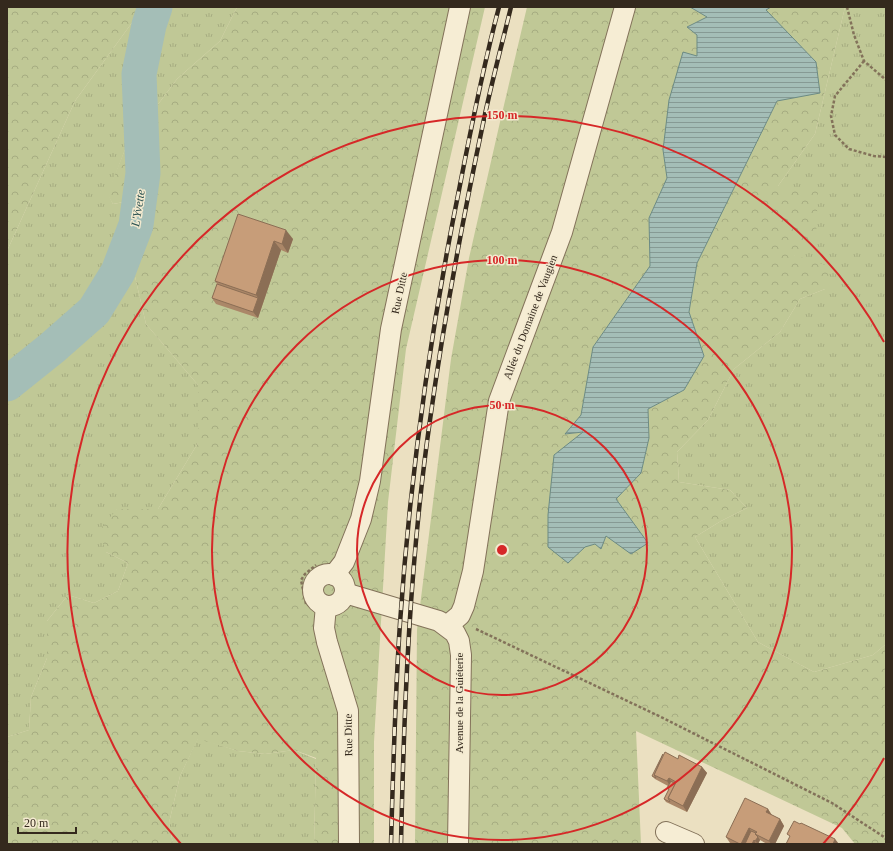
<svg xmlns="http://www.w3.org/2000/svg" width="893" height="851" font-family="'Times New Roman',serif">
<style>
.grass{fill:url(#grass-tufts)}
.forest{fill:url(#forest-crowns)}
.water{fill:url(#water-rules);stroke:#6c8b84}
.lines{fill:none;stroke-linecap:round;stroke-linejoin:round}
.river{stroke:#a4beb7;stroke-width:35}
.minor-casing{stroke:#83725a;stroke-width:22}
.path{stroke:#83725a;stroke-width:2.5;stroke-dasharray:3 2;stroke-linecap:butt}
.minor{stroke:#f6edd4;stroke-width:20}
.rail-casing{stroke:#34291d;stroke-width:4.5}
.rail{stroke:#f3ead0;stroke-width:3;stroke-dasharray:9;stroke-linecap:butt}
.wall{fill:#ab8768}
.shaded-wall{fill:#8b6e55}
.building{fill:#c79d79;stroke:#8b6e55}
.ring{fill:none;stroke:#d62828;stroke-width:2}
.labels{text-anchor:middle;stroke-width:3;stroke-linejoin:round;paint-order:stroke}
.street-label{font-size:11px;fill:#34291d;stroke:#f3ead0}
.water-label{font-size:12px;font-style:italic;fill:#2d5352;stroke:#f3ead0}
.centre{fill:#d62828;stroke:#f3ead0;stroke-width:2}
.ring-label{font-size:12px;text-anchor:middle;font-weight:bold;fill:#d62828;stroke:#f3ead0;stroke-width:3;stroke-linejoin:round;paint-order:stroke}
</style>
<defs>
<pattern id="grass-tufts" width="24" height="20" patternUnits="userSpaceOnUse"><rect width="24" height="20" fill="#c0c896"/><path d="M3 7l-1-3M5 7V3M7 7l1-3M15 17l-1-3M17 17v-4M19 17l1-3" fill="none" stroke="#a6ac81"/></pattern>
<pattern id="forest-crowns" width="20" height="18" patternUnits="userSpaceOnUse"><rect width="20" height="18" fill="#c0c896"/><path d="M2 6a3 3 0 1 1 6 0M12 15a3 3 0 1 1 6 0" fill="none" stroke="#a6ac81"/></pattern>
<pattern id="water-rules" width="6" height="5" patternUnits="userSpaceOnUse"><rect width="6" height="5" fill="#a4beb7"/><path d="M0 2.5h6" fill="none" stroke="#869a94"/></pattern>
</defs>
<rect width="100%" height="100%" fill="#ebe0c1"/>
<g class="grass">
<polygon points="149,7 237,7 220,41 177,79 126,147 108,194 113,204 157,196 153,218 133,268 146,324 198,385 198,443 158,509 117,509 106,552 128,563 118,591 94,603 68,595 47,621 47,658 31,697 29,730 7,737 7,251 75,101 131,24"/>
<polygon points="845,7 886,7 886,644 873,655 814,672 758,642 695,537 721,521 747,508 730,490 679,482 677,452 708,420 734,369 780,332 800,299 825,289 794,255 778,186 815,134"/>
<polygon points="198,738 238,751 265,754 294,750 316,759 314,844 173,844 169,823 180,776"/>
</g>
<g class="forest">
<polygon points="7,7 149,7 131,24 75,101 7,251"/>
<polygon points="237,7 485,7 406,349 388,502 374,742 374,844 314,844 316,758 294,750 265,754 238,751 198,739 180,776 169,823 173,844 7,844 7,737 29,730 31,697 47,658 47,621 68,595 94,603 118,591 128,563 106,552 99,531 117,509 158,509 198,443 198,385 146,324 133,268 153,218 156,196 113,204 107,194 126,147 177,79 220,41"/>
<polygon points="527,7 690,7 707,17 687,27 697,35 697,57 683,52 663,150 667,178 649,218 650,266 593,347 581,415 566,434 584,432 568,563 585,546 595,544 616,499 641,473 649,438 648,409 684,390 704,356 689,312 697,263 777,101 816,62 765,10 771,7 845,7 815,134 778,186 818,191 816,237 794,255 831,267 825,289 800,299 780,332 734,369 708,420 677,452 679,482 730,490 747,508 721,521 695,537 758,642 814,672 873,655 886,644 886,844 855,844 842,828 636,731 641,844 415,844 417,630 451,359 469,258 500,122"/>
</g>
<polygon class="water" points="690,7 771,7 766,10 816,62 820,93 777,101 697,263 689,312 704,356 684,390 648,409 649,438 641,473 616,499 648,543 631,554 606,536 601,549 595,544 585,547 568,563 548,547 548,515 554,455 583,432 565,434 581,415 593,347 650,266 649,218 667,178 663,150 669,100 683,52 697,56 697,35 687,27 707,17"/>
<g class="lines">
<polyline class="river" points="7,384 52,348 94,311 118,272 136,225 143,173 139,74 149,25 155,7"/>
<g class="minor-casing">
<g id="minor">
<circle cx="329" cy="590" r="16"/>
<polyline points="334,575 344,562 361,519 370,481 391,329 460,7"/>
<polyline points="345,593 439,621 455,633 459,641 461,655 458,844"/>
<polyline points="326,606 324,628 327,642 348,711 349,844"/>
<polyline points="447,626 460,615 464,606 473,571 499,401 562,232 625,7"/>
<polyline points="666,832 694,844"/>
</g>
</g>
<g class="path">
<polyline points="847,7 854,35 864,61 886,80"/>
<polyline points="864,61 835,96 831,116 835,135 849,149 874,156 886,157"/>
<polyline points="306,604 301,580 305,574 316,565"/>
<polyline points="476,629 661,717 832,803 884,837 886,839"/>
</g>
<use href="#minor" class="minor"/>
<g class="rail-casing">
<g id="rail">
<path d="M391,844C393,770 395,697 400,623C410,478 430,333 459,190C471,128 483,67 499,7"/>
<path d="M401,844C404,702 410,560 430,420C444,319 463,218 484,119C492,81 502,44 511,7"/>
</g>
</g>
<use href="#rail" class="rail"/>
</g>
<g class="wall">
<polygon points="238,214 293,239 288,253 281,250 258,318 216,304 212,298 217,284 215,281"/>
<polygon points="678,759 702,767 707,773 687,812 666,802 664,799 669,790 667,788 668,786 655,779 652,776"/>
<polygon points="768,809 772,815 780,819 784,826 775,844 767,844 760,840 758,844 731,844 730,843 726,837"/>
</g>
<g class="shaded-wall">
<polygon points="286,230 293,239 288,253 282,244"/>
<polygon points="274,241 281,250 258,318 253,312 258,298 256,295"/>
<polygon points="702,767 707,773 687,812 683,806"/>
<polygon points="669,778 673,784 671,788 667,781"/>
<polygon points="768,809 772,816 766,812"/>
<polygon points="780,819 784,826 775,844 771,844 769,841"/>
<polygon points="749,828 753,834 749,844 741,844"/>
<polygon points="758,837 760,840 758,844 755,841"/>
<polygon points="835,839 839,844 833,844"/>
<polygon points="754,840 756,844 752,844"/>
</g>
<g class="building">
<polygon points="238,214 286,230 282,244 274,241 256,295 215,281"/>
<polygon points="217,284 258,298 253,312 212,298"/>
<polygon points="665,752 678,759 679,755 702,767 683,806 668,798 676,782 669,778 667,781 654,775"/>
<polygon points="663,754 654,775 656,778 652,776"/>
<polygon points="671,781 675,784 668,798 670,802 664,799 669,789 667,788"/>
<polygon points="745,798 768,809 766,812 780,819 769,841 755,834 757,832 749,828 741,844 740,844 726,837"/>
<polygon points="794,821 800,824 801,823 835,839 833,844 786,844 790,836 787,834"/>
<polygon points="751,831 756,833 755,834 758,837 755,841 754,840 752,844 745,844"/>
</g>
<g class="ring">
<circle cx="502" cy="550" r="145"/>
<circle cx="502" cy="550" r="290"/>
<path d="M884 758A435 435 0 0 1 823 844M181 844A435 435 0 1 1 884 342"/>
</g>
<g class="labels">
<g class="street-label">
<text transform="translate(399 293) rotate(-78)" y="4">Rue Ditte</text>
<text transform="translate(530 317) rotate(-69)" y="4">Allée du Domaine de Vaugien</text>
<text transform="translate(459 703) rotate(-90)" y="4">Avenue de la Guiéterie</text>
<text transform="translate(348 735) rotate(-91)" y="4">Rue Ditte</text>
</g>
<g class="water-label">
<text transform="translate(138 208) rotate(-81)" y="4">L'Yvette</text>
</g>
</g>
<circle cx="502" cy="550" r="6" class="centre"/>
<g class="ring-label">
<text x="502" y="119">150 m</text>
<text x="502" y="264">100 m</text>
<text x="502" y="409">50 m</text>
</g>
<rect width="893" height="851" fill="none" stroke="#34291d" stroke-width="16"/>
<path d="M18 827v6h58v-6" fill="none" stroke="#34291d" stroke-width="2"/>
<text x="24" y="827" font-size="12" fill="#34291d" stroke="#f3ead0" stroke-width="3" paint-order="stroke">20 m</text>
</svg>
